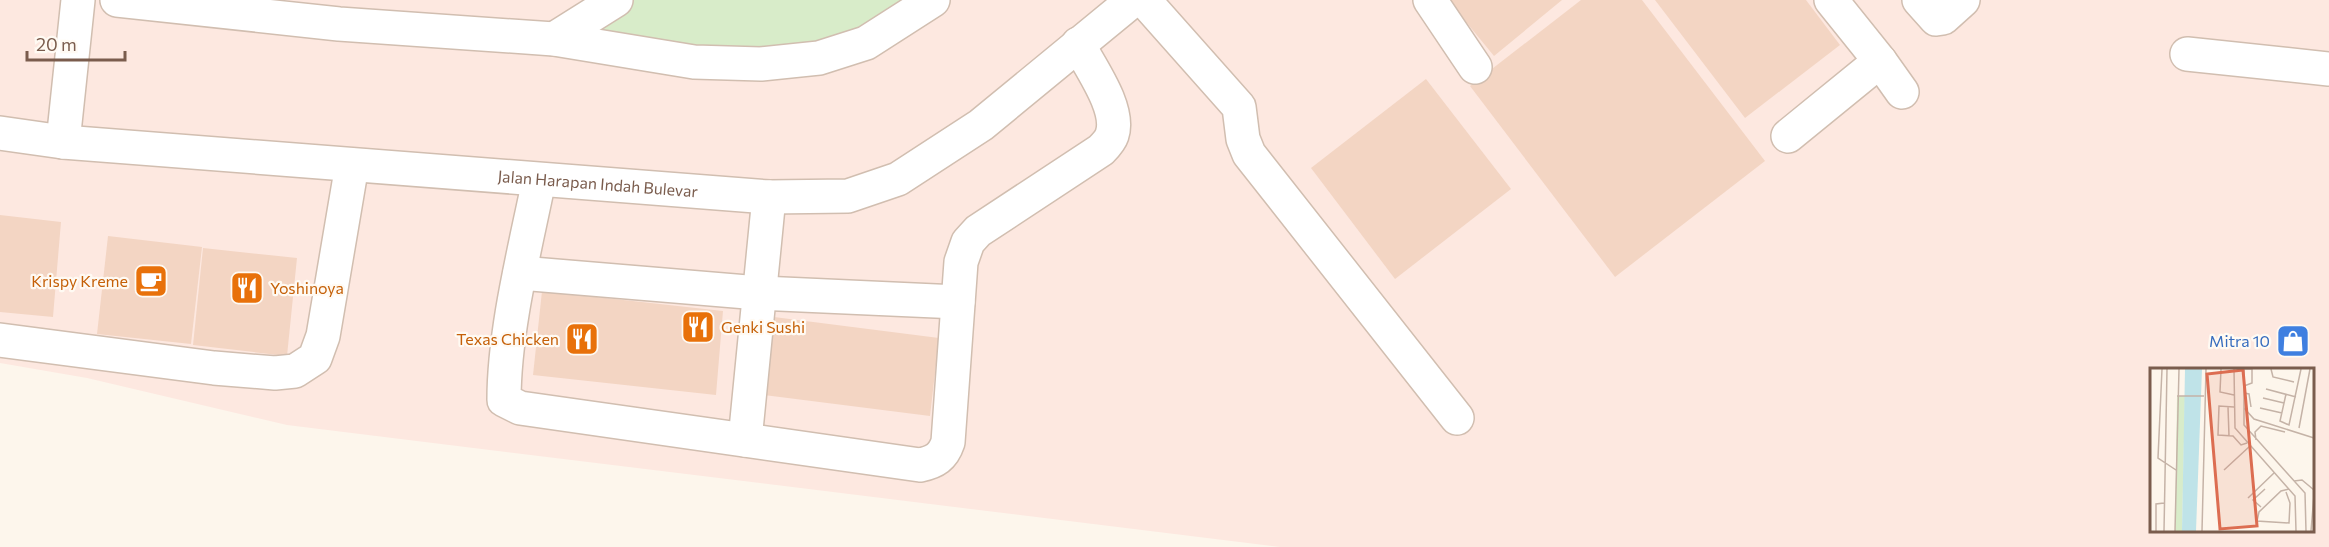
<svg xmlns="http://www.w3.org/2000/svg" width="2329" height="547" font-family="Commissioner,sans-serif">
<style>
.commercial{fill:#fde8e0;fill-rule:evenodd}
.green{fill:#d8ecc9}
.building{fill:#f3d5c3}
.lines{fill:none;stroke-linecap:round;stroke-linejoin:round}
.minor-casing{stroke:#d1beb0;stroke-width:36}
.minor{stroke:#fff;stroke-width:33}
.labels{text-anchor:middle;stroke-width:4.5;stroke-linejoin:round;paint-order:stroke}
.street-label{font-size:16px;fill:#7a5c4d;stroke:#fffaf3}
.food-label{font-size:16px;fill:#c56008;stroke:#fffaf3;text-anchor:end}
.shop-label{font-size:16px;fill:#366cbe;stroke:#fffaf3;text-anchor:end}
.inset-road{fill:none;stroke:#c5b3a7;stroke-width:1.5}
.view{fill:#dc6d51;fill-opacity:0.15;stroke:#dc6d51;stroke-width:3}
.inset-edge{fill:none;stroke:#7a5c4d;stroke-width:3}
</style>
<rect width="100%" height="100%" fill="#fdf6ec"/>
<path class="commercial" d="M0,0H2329V547H1280L287,425L87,378L0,363ZM2152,370H2312V530H2152Z"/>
<polygon class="green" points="616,0 934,0 819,58 554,39"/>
<g class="building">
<polygon points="1448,0 1562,0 1494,56"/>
<polygon points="1581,0 1642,0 1765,161 1615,277 1470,86"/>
<polygon points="1655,0 1806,0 1840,45 1745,118"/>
<polygon points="1426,79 1511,189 1395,279 1311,168"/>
<polygon points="0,215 61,222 53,317 0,312"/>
<polygon points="108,236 202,247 191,344 97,334"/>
<polygon points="203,248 297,258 287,356 193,345"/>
<polygon points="542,291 723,311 716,395 533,375"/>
<polygon points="766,316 939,338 930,416 756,394"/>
</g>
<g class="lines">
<g class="minor-casing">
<g id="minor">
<polyline points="117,0 339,24 554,39 694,62 761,64 819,58 866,43 933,0"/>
<polyline points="1144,0 1239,107 1243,139 1249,154 1457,418"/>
<polyline points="1430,0 1475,67"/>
<polyline points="1831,0 1880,61 1902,92"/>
<polyline points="1919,0 1936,19 1943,18 1963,0"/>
<polyline points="554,39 616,0"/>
<polyline points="2187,54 2329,69"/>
<path id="s1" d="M0,133L63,142L769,197L848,196L898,179L981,125L1133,0"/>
<polyline points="1788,136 1880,61"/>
<polyline points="63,142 78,0"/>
<path d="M539,180C525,249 504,330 504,400L520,408L920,465C935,462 943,457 948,442L961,262L968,242L978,231L1101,150C1105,146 1110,141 1112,135C1121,109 1090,67 1078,44"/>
<polyline points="520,273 759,293 958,302"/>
<polyline points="0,340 214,368 275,373 295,371 315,358 323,336 352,165"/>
<polyline points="745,440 769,197"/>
</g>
</g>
<use href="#minor" class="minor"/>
</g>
<defs>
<g id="cafe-square" transform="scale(1.725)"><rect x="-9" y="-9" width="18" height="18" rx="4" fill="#e8710a" stroke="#fffaf3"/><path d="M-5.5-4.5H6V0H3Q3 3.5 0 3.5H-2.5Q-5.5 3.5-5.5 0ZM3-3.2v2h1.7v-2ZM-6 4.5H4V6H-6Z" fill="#fff"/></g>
<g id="restaurant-square" transform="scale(1.725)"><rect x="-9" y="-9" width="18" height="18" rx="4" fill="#e8710a" stroke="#fffaf3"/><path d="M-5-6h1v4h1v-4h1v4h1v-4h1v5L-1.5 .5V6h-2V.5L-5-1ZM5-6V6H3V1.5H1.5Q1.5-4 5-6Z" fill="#fff"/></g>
<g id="shop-square" transform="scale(1.725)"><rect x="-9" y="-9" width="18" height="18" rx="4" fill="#3f7fe0" stroke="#fffaf3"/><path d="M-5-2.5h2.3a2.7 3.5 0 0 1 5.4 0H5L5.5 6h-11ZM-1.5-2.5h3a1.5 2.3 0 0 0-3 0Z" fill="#fff"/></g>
</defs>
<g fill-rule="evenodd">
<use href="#cafe-square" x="151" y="281"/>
<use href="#restaurant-square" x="247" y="288"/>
<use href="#restaurant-square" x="698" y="327"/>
<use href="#restaurant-square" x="582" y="339"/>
<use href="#shop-square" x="2293" y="341"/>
</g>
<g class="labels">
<g class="street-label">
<text dy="6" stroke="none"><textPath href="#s1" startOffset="600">Jalan Harapan Indah Bulevar</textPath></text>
</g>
<g class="food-label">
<text x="128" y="287">Krispy Kreme</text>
<text x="270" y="294" text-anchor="start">Yoshinoya</text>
<text x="721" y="333" text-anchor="start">Genki Sushi</text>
<text x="559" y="345">Texas Chicken</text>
</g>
<g class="shop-label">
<text x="2270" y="347">Mitra 10</text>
</g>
</g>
<g transform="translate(2150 368)">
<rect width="164" height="164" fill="#fdf6ec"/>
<path d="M27,28H35L32,163H25Z" fill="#d8ecc9"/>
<path d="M35,1H52L46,163H32Z" fill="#bfe3e8"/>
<path class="inset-road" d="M12,1L8,90L26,102M71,1L70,24L84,27M84,1L85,60L145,128L146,163M94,1V57L155,125L156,163M121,1L123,9L144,14M94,18L102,15V1H94M116,21L146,29M94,25L99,26L101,39M136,26L130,53L139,57L151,1M27,28H54M113,30L134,35M78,39L79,68M84,39L69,38L68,67L83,68L91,77L97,75M94,40L104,51L164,70M110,40L132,45M149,60L160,1M106,72L105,64L111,58L135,64M74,102L100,78M144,113L152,112L164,122M136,124L140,135L139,155L107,153L109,144L131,123L139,121M98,130L124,105M111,139L103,132L115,121M6,163V136L14,135M14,163L17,1M25,163L29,1M52,163L56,1M161,163L164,127"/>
<path class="view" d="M93,2L107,158L70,161L57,6Z"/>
<rect width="164" height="164" class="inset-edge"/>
</g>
<path d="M27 51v9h98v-9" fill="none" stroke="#7a5c4d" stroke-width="3"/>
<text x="36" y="51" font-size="18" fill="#7a5c4d" stroke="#fffaf3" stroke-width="4.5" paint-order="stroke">20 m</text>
</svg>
